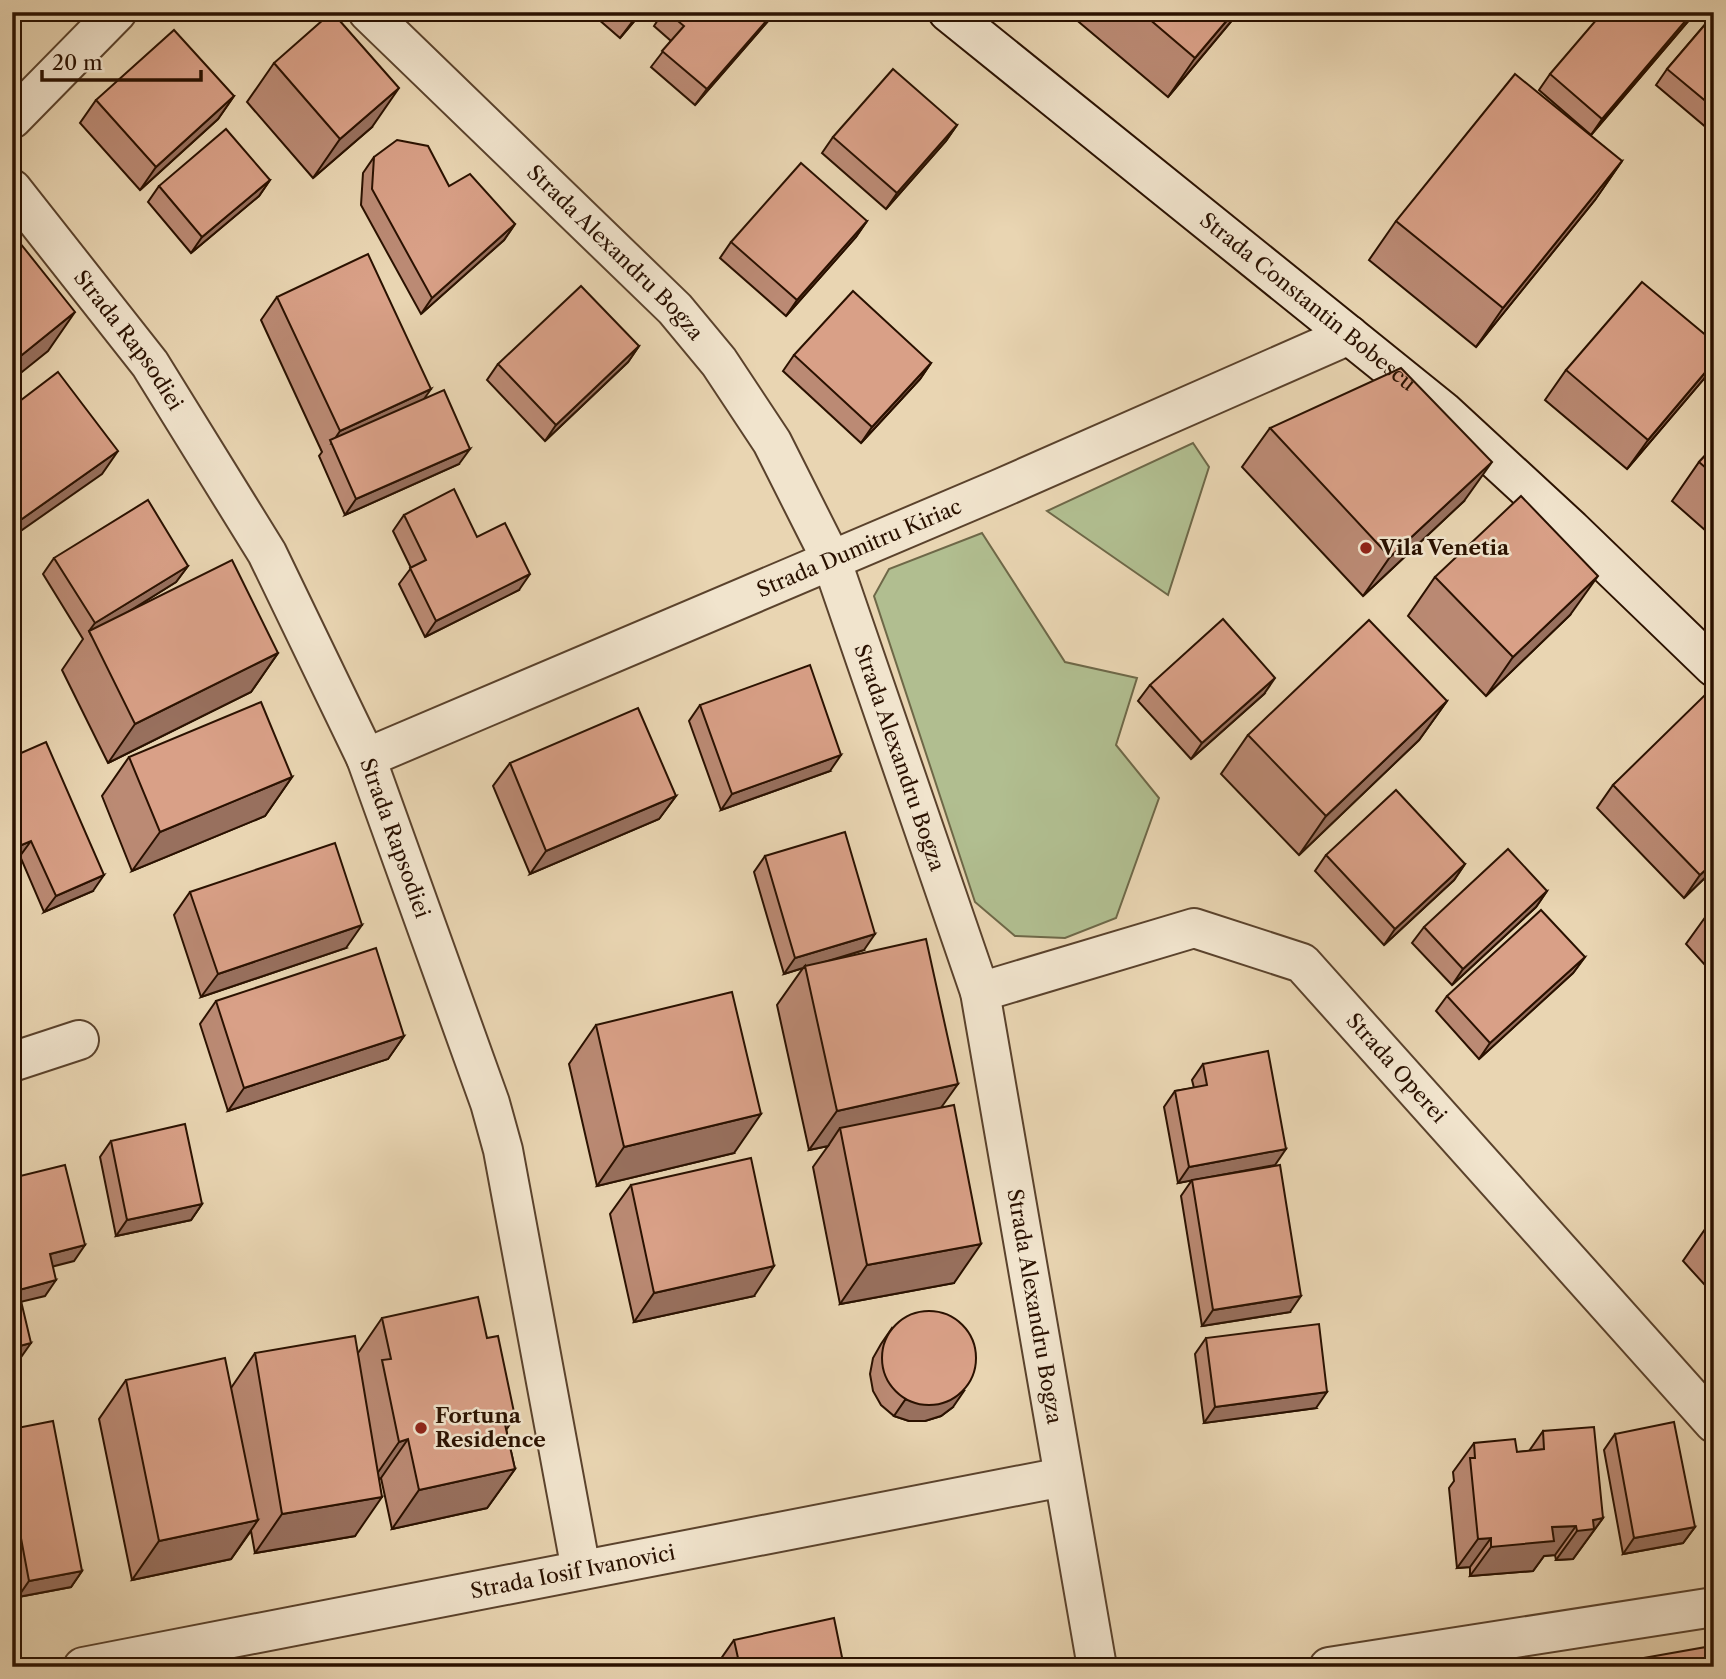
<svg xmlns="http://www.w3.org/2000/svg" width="1726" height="1679" font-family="'Libre Caslon Text',serif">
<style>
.green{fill:#b1be90;stroke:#6e6848;stroke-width:2}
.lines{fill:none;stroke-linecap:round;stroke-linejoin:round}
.street-casing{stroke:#5a422c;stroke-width:42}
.secondary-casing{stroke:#2a1100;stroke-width:42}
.street{stroke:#f1e4cd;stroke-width:38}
.secondary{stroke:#f1e4cd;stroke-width:38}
.wall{fill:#bb8a74;stroke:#2a1100;stroke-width:2}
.shaded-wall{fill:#98705e;stroke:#2a1100;stroke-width:2}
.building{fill:#d9a087;stroke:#2a1100;stroke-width:2}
.poi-dot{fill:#8f2418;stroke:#f1e4cd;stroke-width:2.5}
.labels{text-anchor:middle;stroke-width:5;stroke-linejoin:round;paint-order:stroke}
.street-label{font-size:21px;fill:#2a1100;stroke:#f1e4cd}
.poi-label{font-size:21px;font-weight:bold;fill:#2a1100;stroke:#f1e4cd;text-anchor:start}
</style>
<rect width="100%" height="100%" fill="#e9d5b2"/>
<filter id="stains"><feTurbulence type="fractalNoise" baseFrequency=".00286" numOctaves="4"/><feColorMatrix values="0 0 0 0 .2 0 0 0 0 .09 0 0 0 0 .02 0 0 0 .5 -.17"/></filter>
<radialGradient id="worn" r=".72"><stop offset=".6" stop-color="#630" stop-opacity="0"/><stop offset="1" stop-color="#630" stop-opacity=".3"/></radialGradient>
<g class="green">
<polygon points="1193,443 1209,467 1168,595 1047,511"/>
<polygon points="982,533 1065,662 1137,678 1116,745 1159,798 1116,918 1065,938 1015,936 975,902 874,596 889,569"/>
</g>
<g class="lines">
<g class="street-casing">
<g id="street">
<path id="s1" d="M368,12L675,309L719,362L772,442L831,559L980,992L1097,1667"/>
<polyline points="12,119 117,12"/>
<path id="s2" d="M12,189L150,364L267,553L366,758L490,1103L503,1150L581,1570"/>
<path id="s3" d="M366,758L999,489L1349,335"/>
<path id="s4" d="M980,992L1194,928L1302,963L1714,1423"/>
<polyline points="12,1062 79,1040"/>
<path id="s5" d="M83,1667L1063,1477"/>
<polyline points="1329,1667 1714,1607"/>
</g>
</g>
<g class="secondary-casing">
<g id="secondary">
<path id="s6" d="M948,12L1443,411L1571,529L1714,667"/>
</g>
</g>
<use href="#street" class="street"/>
<use href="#secondary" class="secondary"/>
</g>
<g class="wall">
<polygon points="590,12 642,12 620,38"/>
<polygon points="663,12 776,12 695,105 651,67 671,41 654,26"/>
<polygon points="1067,12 1239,12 1168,97"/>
<polygon points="1696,12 1591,135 1539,90 1550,74"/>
<polygon points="1714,14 1714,134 1656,85 1667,69"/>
<polygon points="274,63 372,127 313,178 247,102"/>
<polygon points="234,96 218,119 140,190 80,123 96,100"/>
<polygon points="957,125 946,141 886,209 822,153 833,137"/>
<polygon points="374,157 449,186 515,224 504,240 421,314 361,205 363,173"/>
<polygon points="1622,161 1595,200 1476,347 1369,260 1396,221"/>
<polygon points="270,180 259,196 191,253 148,202 159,186"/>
<polygon points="867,221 856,237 786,316 720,258 731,242"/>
<polygon points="277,297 424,399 459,464 345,515 319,456 322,452 261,320"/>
<polygon points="1714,342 1714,364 1703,380 1627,469 1545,400 1566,370"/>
<polygon points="639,346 628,362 545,441 487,380 498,364"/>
<polygon points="794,355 931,363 920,379 861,443 783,371"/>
<polygon points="1270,428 1464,501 1363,596 1242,467"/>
<polygon points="1714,446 1714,538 1672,501 1699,462"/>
<polygon points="404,515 477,537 519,590 425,637 399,584 411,568 393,531"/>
<polygon points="54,558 188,566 176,582 133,609 278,653 251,692 108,763 62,670 83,639 43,574"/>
<polygon points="1435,577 1570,615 1486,696 1408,616"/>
<polygon points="1150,685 1264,694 1191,759 1138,701"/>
<polygon points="1714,699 1714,869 1684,898 1597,808 1613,785"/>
<polygon points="1447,701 1419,740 1299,855 1221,774 1248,735"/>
<polygon points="700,705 830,771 721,810 689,721"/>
<polygon points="12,757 93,891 44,912 20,856 12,860"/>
<polygon points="129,757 292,777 265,816 132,871 102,796"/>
<polygon points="510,763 676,796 659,819 530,874 493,786"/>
<polygon points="1326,855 1465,864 1454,880 1384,945 1315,871"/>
<polygon points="765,856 864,950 825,962 941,1108 954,1283 840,1304 813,1167 828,1146 809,1150 777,1005 803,968 784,974 754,872"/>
<polygon points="1547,891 1536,907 1452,985 1412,943 1424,927"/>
<polygon points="190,892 346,948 201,997 174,915"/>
<polygon points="1714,905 1714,975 1686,944"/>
<polygon points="1585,957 1573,973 1479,1059 1436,1011 1447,996"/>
<polygon points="216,1001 404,1036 388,1059 228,1111 200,1024"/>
<polygon points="596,1025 734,1153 597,1186 569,1064"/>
<polygon points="1203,1064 1275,1165 1213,1176 1290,1312 1202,1326 1181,1196 1192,1180 1178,1183 1164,1107 1175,1091 1194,1088 1192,1080"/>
<polygon points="111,1141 202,1204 191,1220 116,1236 100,1157"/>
<polygon points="631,1185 754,1296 634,1322 610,1214"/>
<polygon points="1714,1219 1714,1295 1683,1261 1710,1222"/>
<polygon points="382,1318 487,1338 515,1417 506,1429 515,1469 487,1508 392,1529 381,1478 379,1479 355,1536 255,1553 251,1531 231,1559 132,1580 99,1419 126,1380 231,1388 255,1353 358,1353"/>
<polygon points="892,1328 953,1407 941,1416 925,1421 909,1421 894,1416 881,1405 873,1391 870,1374 873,1358 881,1344"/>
<polygon points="1206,1338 1316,1408 1204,1423 1195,1354"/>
<polygon points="12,1429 82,1571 71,1587 18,1597 12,1565"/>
<polygon points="1543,1431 1603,1518 1573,1559 1556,1560 1555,1555 1544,1556 1533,1571 1470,1576 1470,1567 1457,1568 1449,1488 1454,1481 1453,1472 1474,1443 1517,1452 1529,1451"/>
<polygon points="1615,1434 1695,1527 1683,1543 1623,1554 1604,1450"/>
<polygon points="734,1640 844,1667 719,1667 718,1663"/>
</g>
<g class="shaded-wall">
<polygon points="19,12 24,12 12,24 12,20"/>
<polygon points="640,12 642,12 620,38 632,22"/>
<polygon points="774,12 776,12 695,105 707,89"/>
<polygon points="1234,12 1239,12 1168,97 1195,58"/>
<polygon points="1693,12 1696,12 1591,135 1602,119"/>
<polygon points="399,88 372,127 313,178 340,139"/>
<polygon points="234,96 218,119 140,190 156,167"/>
<polygon points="957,125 946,141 886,209 897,193"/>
<polygon points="1622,161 1595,200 1476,347 1503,308"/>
<polygon points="270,180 259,196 191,253 202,237"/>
<polygon points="867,221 856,237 786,316 797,300"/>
<polygon points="515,224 504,240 421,314 432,298"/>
<polygon points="75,312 48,351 12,380 12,363"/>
<polygon points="639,346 628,362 545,441 556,425"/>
<polygon points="1714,362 1714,364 1703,380 1627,469 1648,440"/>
<polygon points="931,363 920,379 861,443 872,427"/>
<polygon points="431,389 415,412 332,443 340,431"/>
<polygon points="470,449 459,464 345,515 356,499"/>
<polygon points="118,451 102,474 12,537 12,526"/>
<polygon points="1492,462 1464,501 1363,596 1390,557"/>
<polygon points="188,566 176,582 91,635 89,631 95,623"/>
<polygon points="530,574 519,590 425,637 436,621"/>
<polygon points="1598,576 1570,615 1486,696 1513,657"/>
<polygon points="278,653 251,692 108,763 135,724"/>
<polygon points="1275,678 1264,694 1191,759 1202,743"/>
<polygon points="1447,701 1419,740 1299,855 1326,816"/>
<polygon points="841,755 830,771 721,810 732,794"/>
<polygon points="292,777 265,816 132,871 160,832"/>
<polygon points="676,796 659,819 530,874 546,851"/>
<polygon points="31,841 20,856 12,860 12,849"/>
<polygon points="1714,862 1714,869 1684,898 1700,875"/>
<polygon points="1465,864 1454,880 1384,945 1395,929"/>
<polygon points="104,875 93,891 44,912 56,896"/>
<polygon points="1547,891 1536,907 1452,985 1463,969"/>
<polygon points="362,925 346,948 201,997 218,974"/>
<polygon points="875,934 864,950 805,968 805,966 803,968 784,974 795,958"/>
<polygon points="1585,957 1573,973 1479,1059 1490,1043"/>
<polygon points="404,1036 388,1059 228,1111 244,1088"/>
<polygon points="958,1084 930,1123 840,1128 828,1146 809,1150 837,1111"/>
<polygon points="761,1114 734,1153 597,1186 624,1147"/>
<polygon points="1286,1149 1275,1165 1178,1183 1189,1167"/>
<polygon points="202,1204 191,1220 116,1236 127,1220"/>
<polygon points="981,1244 954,1283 840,1304 867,1265"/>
<polygon points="85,1245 74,1261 39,1270 50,1254"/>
<polygon points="774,1266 754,1296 634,1322 654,1293"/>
<polygon points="56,1280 45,1296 12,1304 15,1291"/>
<polygon points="1301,1296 1290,1312 1202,1326 1213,1310"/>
<polygon points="31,1343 12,1370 12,1348"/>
<polygon points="964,1391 953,1407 941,1416 925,1421 909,1421 894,1416 905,1400"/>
<polygon points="1327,1392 1316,1408 1204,1423 1215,1407"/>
<polygon points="515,1417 488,1456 504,1420"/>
<polygon points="408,1439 381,1478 372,1481 399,1442"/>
<polygon points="515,1469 487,1508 392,1529 419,1490"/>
<polygon points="382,1497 355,1536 255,1553 282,1514"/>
<polygon points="1603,1518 1573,1559 1556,1560 1577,1531 1593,1520"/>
<polygon points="258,1520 231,1559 132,1580 159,1541"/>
<polygon points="1576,1526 1555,1555 1544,1556 1533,1571 1470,1576 1491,1547 1552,1527"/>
<polygon points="1695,1527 1683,1543 1623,1554 1634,1538"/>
<polygon points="1491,1538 1470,1567 1457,1568 1478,1539"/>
<polygon points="82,1571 71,1587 18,1597 29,1581"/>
</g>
<g class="building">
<polygon points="12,12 19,12 14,17 12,16"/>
<polygon points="332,12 399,88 340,139 274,63"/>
<polygon points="620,12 640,12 632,22"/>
<polygon points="667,12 774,12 707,89 662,51 684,26"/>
<polygon points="1141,12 1234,12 1195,58"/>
<polygon points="1603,12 1693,12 1602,119 1550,74"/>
<polygon points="1714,14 1714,108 1667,69"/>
<polygon points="174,30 234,96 156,167 96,100"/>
<polygon points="893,69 957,125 897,193 833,137"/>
<polygon points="1515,74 1622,161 1503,308 1396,221"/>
<polygon points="226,129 270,180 202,237 159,186"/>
<polygon points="397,140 428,146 449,186 470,174 515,224 432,298 372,189 374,157"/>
<polygon points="801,163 867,221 797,300 731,242"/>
<polygon points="12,233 75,312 12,363"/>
<polygon points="368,254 431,389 340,431 277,297"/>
<polygon points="1642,282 1714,342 1714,362 1648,440 1566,370"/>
<polygon points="581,286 639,346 556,425 498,364"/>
<polygon points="853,291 931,363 872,427 794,355"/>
<polygon points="1401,368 1492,462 1390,557 1270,428"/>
<polygon points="58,372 118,451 12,526 12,407"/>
<polygon points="444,390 470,449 356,499 330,440"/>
<polygon points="1714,446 1714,475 1699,462"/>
<polygon points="454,489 477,537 505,523 530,574 436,621 410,568 426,560 404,515"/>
<polygon points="1521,496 1598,576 1513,657 1435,577"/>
<polygon points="148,500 188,566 95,623 54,558"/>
<polygon points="232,560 278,653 135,724 89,631"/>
<polygon points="1223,619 1275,678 1202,743 1150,685"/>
<polygon points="1369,620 1447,701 1326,816 1248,735"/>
<polygon points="810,665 841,755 732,794 700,705"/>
<polygon points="1707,693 1714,699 1714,862 1700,875 1613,785"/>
<polygon points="261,702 292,777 160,832 129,757"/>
<polygon points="638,708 676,796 546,851 510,763"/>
<polygon points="46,742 104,875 56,896 31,841 12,849 12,757"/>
<polygon points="1396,790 1465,864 1395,929 1326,855"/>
<polygon points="845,832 875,934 795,958 765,856"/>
<polygon points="335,843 362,925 218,974 190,892"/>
<polygon points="1508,849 1547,891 1463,969 1424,927"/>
<polygon points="1541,910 1585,957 1490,1043 1447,996"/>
<polygon points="926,939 958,1084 837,1111 805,966"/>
<polygon points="376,948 404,1036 244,1088 216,1001"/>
<polygon points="732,992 761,1114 624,1147 596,1025"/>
<polygon points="1268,1051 1286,1149 1189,1167 1175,1091 1207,1085 1203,1064"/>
<polygon points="954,1105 981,1244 867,1265 840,1128"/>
<polygon points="185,1124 202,1204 127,1220 111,1141"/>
<polygon points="751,1158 774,1266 654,1293 631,1185"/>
<polygon points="65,1165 85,1245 50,1254 56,1280 19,1290 12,1263 12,1178"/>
<polygon points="1280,1165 1301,1296 1213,1310 1192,1180"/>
<polygon points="12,1263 31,1343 12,1348"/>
<polygon points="478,1297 487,1338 498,1336 515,1417 504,1420 515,1469 419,1490 408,1439 399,1442 382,1360 391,1359 382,1318"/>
<circle cx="929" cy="1358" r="47"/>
<polygon points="1319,1324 1327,1392 1215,1407 1206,1338"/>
<polygon points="355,1336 382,1497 282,1514 255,1353"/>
<polygon points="225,1358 258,1520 159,1541 126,1380"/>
<polygon points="53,1421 82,1571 29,1581 12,1490 12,1429"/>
<polygon points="1674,1422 1695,1527 1634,1538 1615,1434"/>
<polygon points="1594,1427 1603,1518 1593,1520 1594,1529 1577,1531 1576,1526 1552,1527 1554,1541 1491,1547 1491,1538 1478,1539 1470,1458 1475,1458 1474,1443 1515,1439 1517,1452 1544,1449 1543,1431"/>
<polygon points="834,1618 844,1667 740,1667 734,1640"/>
<polygon points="1706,1647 1710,1667 1605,1667 1604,1665"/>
</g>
<g class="poi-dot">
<circle cx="1366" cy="548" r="7"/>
<circle cx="421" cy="1428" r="7"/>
</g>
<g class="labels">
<g class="street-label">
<text dy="7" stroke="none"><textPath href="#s1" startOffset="345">Strada Alexandru Bogza</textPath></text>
<text dy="7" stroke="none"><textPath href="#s6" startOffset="462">Strada Constantin Bobescu</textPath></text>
<text dy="7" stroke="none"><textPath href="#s2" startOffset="191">Strada Rapsodiei</textPath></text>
<text dy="7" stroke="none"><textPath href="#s3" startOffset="536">Strada Dumitru Kiriac</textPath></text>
<text dy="7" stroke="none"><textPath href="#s1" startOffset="933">Strada Alexandru Bogza</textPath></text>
<text dy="7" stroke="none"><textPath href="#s2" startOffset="758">Strada Rapsodiei</textPath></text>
<text dy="7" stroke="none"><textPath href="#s4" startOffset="478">Strada Operei</textPath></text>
<text dy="7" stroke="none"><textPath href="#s1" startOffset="1500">Strada Alexandru Bogza</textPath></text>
<text dy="7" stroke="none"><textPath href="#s5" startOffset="499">Strada Iosif Ivanovici</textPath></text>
</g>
<g class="poi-label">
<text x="1380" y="555">Vila Venetia</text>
<text x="435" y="1423">Fortuna<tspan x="435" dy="24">Residence</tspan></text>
</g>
</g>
<rect width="1726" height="1679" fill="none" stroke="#e9d5b2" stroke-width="42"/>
<rect x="14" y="14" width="1698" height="1651" fill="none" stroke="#2a1100" stroke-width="3.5"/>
<rect x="21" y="21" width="1684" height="1637" fill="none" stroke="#2a1100" stroke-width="2"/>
<path d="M42 70v10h159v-10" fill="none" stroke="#2a1100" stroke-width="3.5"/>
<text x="52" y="70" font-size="21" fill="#2a1100" stroke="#f1e4cd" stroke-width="5" paint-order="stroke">20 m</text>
<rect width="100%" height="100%" filter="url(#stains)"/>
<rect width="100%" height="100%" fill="url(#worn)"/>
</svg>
